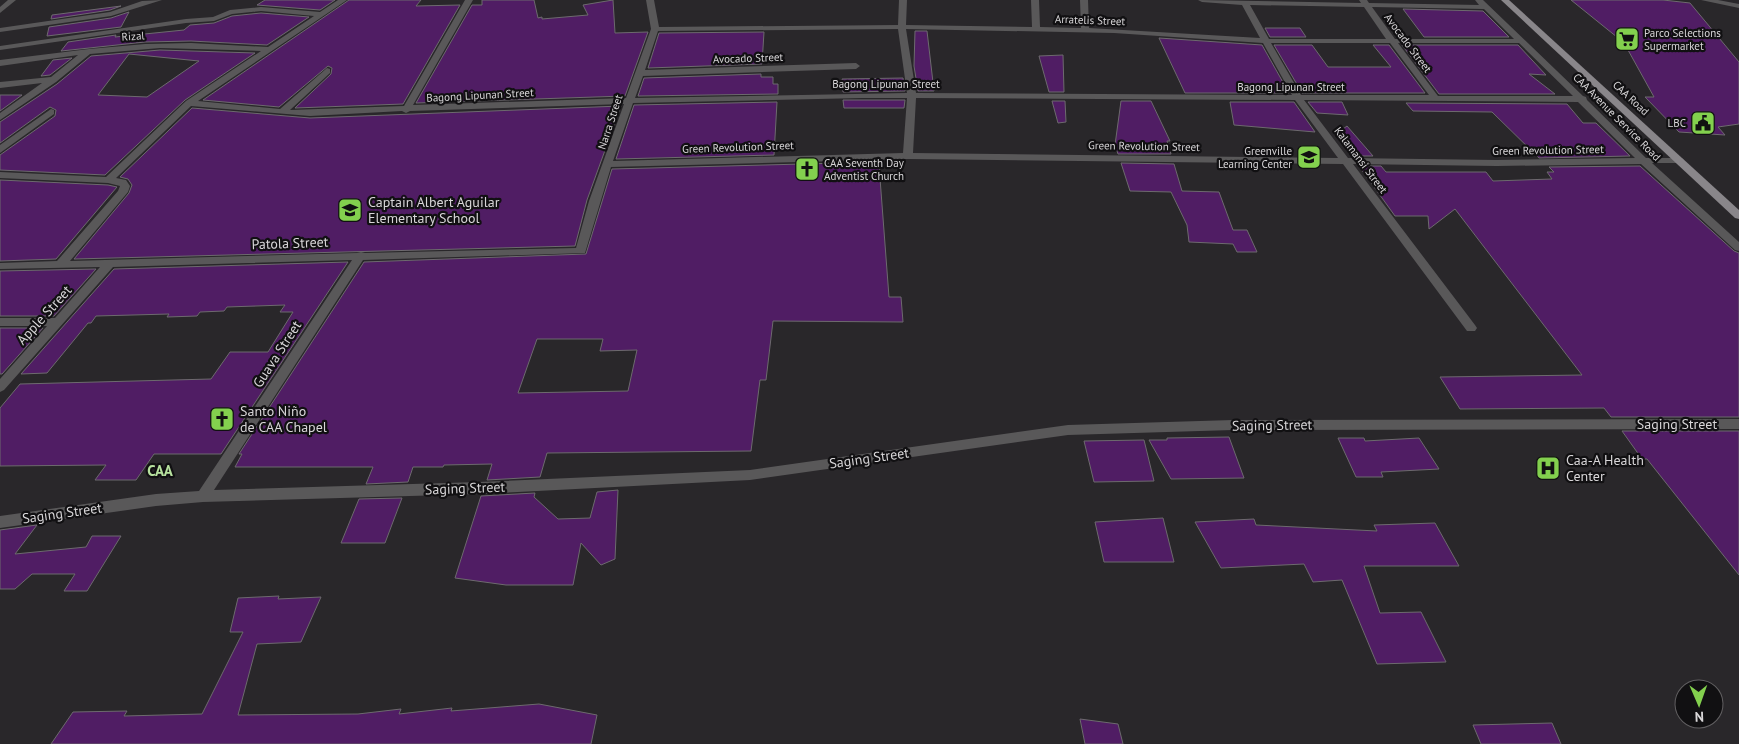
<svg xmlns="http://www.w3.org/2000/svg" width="1739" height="744" font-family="'PT Sans',sans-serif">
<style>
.building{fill:#501d64;stroke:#6d6a6e;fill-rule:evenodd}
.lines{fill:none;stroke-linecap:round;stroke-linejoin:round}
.minor{fill:#595859;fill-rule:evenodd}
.major{fill:#89868a;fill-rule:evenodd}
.labels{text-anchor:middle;stroke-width:4.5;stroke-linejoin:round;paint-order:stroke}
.far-street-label{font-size:11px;fill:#d8d6d8;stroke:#111012}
.far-poi-label{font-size:11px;fill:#d8d6d8;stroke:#111012;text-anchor:start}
.poi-label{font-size:14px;fill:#d8d6d8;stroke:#111012;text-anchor:start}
.street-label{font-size:14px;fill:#d8d6d8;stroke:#111012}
.neighbourhood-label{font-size:15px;font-weight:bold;fill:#b7e29f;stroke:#111012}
</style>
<rect width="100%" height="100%" fill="#29272a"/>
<g class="building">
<polygon points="265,0 335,0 320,10 257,5"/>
<polygon points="349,0 421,0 416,6 460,5 403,104 295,108 331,74 332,68 328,66 279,107 203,100"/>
<polygon points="482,0 534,0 538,18 542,17 542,19 588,15 583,5 613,0 615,33 648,32 625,96 416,103 472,5 482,5"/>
<polygon points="1571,0 1663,0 1690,3 1739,62 1739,124 1718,127 1725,135 1679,132 1645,97 1654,97 1628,50 1633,50"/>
<polygon points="121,6 110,10 51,19 52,15"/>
<polygon points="1403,9 1483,11 1509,37 1424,37"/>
<polygon points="129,12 121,27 47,36 49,27 111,18"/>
<polygon points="261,13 309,17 267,45 191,41 145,42 61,51 68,42 116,35 115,37 184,30 190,25 214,23 232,16"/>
<polygon points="1265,28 1300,28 1306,37 1270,37"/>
<polygon points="915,31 927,31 934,91 918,91 914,66"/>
<polygon points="764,32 762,64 648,68 659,33"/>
<polygon points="1159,38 1262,45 1289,93 1185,93"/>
<polygon points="1274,45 1312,45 1328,67 1391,67 1373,45 1389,45 1425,93 1302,93"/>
<polygon points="1402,45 1518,45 1546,75 1529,74 1555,94 1439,94"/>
<path d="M160,50L255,53L185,100L105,175L0,170V155L55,116L56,110L50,107L0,143V122L57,84L91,56ZM129,54L199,61L147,97L98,95Z"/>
<polygon points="1063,55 1064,92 1049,92 1039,56"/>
<polygon points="72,58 50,75 41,76 53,60"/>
<polygon points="761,74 761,77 773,77 773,84 778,84 778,94 638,96 644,78"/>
<polygon points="903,78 905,91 843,92 842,79"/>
<polygon points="0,95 22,95 0,111"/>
<polygon points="843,100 905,100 904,108 844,108"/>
<polygon points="1052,101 1065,101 1066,122 1058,123"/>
<polygon points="1121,101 1151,101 1170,141 1167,141 1171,154 1118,154 1115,145"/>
<polygon points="777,102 774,155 616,159 634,105"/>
<polygon points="1230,102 1294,102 1315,132 1234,125"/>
<polygon points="1308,102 1342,102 1348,115 1317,113"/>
<polygon points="1406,103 1567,104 1583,123 1596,123 1630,156 1539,158 1492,112 1413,111"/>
<polygon points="621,106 587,200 575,246 74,259 129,193 132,185 128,179 120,177 192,108 310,118"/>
<polygon points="1347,126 1373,156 1353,156 1339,132"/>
<path d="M841,163V165H879L889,297H901L903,322L773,321L766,380H760L751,451L547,453L540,477L487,480L492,464L444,465L443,467H413L408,482L366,484L373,467H235L242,454H239L364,262L586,254L612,169ZM537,339H603L600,351L637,350L628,391L518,393Z"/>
<polygon points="1121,163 1174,164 1182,191 1219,192 1233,230 1247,230 1257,252 1237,252 1233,244 1189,242 1187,225 1171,192 1130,191"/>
<polygon points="1359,166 1381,166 1386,172 1486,172 1493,181 1552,179 1547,172 1554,172 1549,167 1640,166 1734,251 1739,253 1739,417 1611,417 1604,408 1460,409 1440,377 1582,375 1455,209 1429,229 1428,216 1395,216"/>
<polygon points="0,180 108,185 117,187 56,259 0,261"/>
<polygon points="348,262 221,454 154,454 136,480 95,480 106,465 0,466 0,408 20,384 211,379 230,352 268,352 293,312 280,312 285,305 227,307 224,311 200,312 197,316 167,317 169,314 96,316 91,323 88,323 47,373 21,374 114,269"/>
<polygon points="96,269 54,316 0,316 0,271"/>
<polygon points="0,328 43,328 2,374 0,374"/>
<polygon points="1622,431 1739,431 1739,575 1647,459 1642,459"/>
<polygon points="1229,437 1244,478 1171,479 1149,440 1167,440 1167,438"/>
<polygon points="1338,438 1364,438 1365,441 1419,438 1439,469 1381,472 1383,477 1356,477"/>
<polygon points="1144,440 1154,481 1094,482 1084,441"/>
<polygon points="618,490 615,559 601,565 581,543 573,585 506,585 455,578 481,496 535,493 534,497 558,519 590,518 597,492"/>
<polygon points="402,498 385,543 341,543 359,499"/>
<polygon points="1163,518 1174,562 1104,562 1095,522"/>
<polygon points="1254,519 1256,525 1377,531 1374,525 1435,523 1459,566 1364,566 1380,613 1421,612 1446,662 1377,664 1342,580 1313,582 1304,564 1221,568 1195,522"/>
<polygon points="37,525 15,554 86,547 92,536 121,536 87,591 64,591 75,574 32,574 15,589 0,589 0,530"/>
<polygon points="279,596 278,599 321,597 301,642 257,644 238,715 358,714 401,709 399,714 452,708 451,711 539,704 597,715 591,744 51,744 73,712 127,711 124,716 202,714 243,632 230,632 238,598"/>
<polygon points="1080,719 1118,724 1123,744 1085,744"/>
<polygon points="1552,723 1561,744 1481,744 1473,725"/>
</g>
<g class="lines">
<g class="minor">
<polygon points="8,0 16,0 0,13 0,7"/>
<polygon points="162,0 111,16 0,32 0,28 110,12 142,1"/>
<path d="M338,0H347L198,101L280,109L327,68L330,69V73L290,110L404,106L465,0H473L413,105L626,98L651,29L646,0H654L659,27L898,25L899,0H907L906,25L1032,27L1031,0H1039L1040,27L1081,28L1080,0H1088L1089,28L1260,38L1242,5L1202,2L1198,0L1361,3L1359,0H1367L1369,3L1479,5L1475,0H1483L1583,96L1586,97L1587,100L1646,158H1682L1684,160L1679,163H1652L1739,242V251L1735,250L1641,164L1497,166L1353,164L1475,325L1477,328L1475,331H1467L1343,164L908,159L611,167L585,253L363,260L214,490L479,482L750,470L1068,425L1233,420L1739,419V429L1233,430L1068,435L750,480L479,494L203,502L156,506L0,528V516L156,494L199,491L352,260L113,267L4,390L0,392V379L47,326H0V318H55L100,267L0,269V263L57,261L118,191L120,186L108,183L0,178V172L106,177L186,101L261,51L160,48L90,54L56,82L0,120V113L42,83L0,88V82L51,77L78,55L0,66V60L89,49L145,44L191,43L268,47L314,16L261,11L232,14L214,21L186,23L0,50V46L186,19L213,17L230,10L261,7L320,12ZM1250,5L1364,7L1386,39H1269ZM1372,7L1484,9L1514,39H1395ZM898,29L907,93L635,98L643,76L856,69L860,66L856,63L645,70L658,31ZM906,29L1114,33L1263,43L1292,95L916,93ZM1271,43H1390L1429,95H1301ZM1398,43H1519L1573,96H1438ZM862,98H907L903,153L613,161L633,103ZM916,98L1295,100L1338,158L913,153ZM1304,100L1578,102L1635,158L1497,160L1348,158ZM624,104L589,201L576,248L365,253L361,252L357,253L70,261L128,192L130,186L126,180L116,178L191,106L310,116L402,111L406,113L410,111Z"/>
<polygon points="1701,0 1718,0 1739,4 1739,8"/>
<polygon points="51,109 54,110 54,114 0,153 0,145"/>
</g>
<polygon class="major" points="1501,0 1509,0 1739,210 1739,219 1735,218"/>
</g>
<defs>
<g id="supermarket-square" transform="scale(1.25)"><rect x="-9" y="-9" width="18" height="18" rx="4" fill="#83d04e" stroke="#111012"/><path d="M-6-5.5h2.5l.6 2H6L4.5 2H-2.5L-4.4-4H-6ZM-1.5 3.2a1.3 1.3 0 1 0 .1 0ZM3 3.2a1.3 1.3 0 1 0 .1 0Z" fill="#111"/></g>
<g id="civic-square" transform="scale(1.25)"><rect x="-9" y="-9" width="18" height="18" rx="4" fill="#83d04e" stroke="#111012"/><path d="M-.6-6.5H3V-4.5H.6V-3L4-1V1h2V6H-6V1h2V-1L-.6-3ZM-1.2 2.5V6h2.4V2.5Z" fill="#111"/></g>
<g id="school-square" transform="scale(1.25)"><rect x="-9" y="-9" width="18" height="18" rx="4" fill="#83d04e" stroke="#111012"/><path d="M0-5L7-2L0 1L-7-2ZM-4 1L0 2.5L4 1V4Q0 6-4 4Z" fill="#111"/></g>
<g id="church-square" transform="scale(1.25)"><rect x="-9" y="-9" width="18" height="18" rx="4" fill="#83d04e" stroke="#111012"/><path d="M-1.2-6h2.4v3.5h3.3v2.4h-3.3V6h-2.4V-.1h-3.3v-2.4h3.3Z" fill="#111"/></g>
<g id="hospital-square" transform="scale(1.25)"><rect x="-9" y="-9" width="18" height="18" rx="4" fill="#83d04e" stroke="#111012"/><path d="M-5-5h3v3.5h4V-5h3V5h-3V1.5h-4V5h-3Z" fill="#111"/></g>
</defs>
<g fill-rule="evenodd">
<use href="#supermarket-square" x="1627" y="39"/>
<use href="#civic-square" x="1703" y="123"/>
<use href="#school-square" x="1309" y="157"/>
<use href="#church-square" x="807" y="169"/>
<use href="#school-square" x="350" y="210"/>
<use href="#church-square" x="222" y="419"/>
<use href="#hospital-square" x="1548" y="468"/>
</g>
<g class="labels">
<g class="far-street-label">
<text transform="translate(1090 20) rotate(2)" y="4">Arratelis Street</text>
<text transform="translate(133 36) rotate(-4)" y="4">Rizal</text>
<text transform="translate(1408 43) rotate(53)" y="4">Avocado Street</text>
<text transform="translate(748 58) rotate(-2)" y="4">Avocado Street</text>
<text x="886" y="88">Bagong Lipunan Street</text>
<text x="1291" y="91">Bagong Lipunan Street</text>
<text transform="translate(480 95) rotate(-3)" y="4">Bagong Lipunan Street</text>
<text transform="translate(1631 98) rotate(43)" y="4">CAA Road</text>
<text transform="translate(1617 117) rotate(45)" y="4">CAA Avenue Service Road</text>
<text transform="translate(610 122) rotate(-72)" y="4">Narra Street</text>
<text transform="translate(1144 146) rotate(1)" y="4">Green Revolution Street</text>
<text transform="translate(738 147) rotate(-2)" y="4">Green Revolution Street</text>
<text transform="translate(1548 150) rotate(-1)" y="4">Green Revolution Street</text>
<text transform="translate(1361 160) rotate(53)" y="4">Kalamansi Street</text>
</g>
<g class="far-poi-label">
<text x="1644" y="37">Parco Selections<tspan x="1644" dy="13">Supermarket</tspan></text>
<text x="1686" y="127" text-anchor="end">LBC</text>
<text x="1292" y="155" text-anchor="end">Greenville<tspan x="1292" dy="13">Learning Center</tspan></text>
<text x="824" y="167">CAA Seventh Day<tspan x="824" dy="13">Adventist Church</tspan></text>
</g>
<g class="poi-label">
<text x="368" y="207">Captain Albert Aguilar<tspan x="368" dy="16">Elementary School</tspan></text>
<text x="240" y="416">Santo Niño<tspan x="240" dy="16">de CAA Chapel</tspan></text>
<text x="1566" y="465">Caa-A Health<tspan x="1566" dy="16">Center</tspan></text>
</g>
<g class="street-label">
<text transform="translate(290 243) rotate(-2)" y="5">Patola Street</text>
<text transform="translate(44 315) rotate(-48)" y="5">Apple Street</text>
<text transform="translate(277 354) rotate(-57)" y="5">Guava Street</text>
<text x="1677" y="429">Saging Street</text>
<text transform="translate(1272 425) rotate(-1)" y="5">Saging Street</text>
<text transform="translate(869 458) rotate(-8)" y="5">Saging Street</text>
<text transform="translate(465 488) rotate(-2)" y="5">Saging Street</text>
<text transform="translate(62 513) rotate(-8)" y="5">Saging Street</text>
</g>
<g class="neighbourhood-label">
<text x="160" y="476">CAA</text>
</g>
</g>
<g transform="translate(1699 704) rotate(178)"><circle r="24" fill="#111012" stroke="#615f61"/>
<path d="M0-4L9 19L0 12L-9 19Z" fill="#83d04e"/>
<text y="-8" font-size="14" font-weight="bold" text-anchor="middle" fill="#d8d6d8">N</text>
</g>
</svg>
